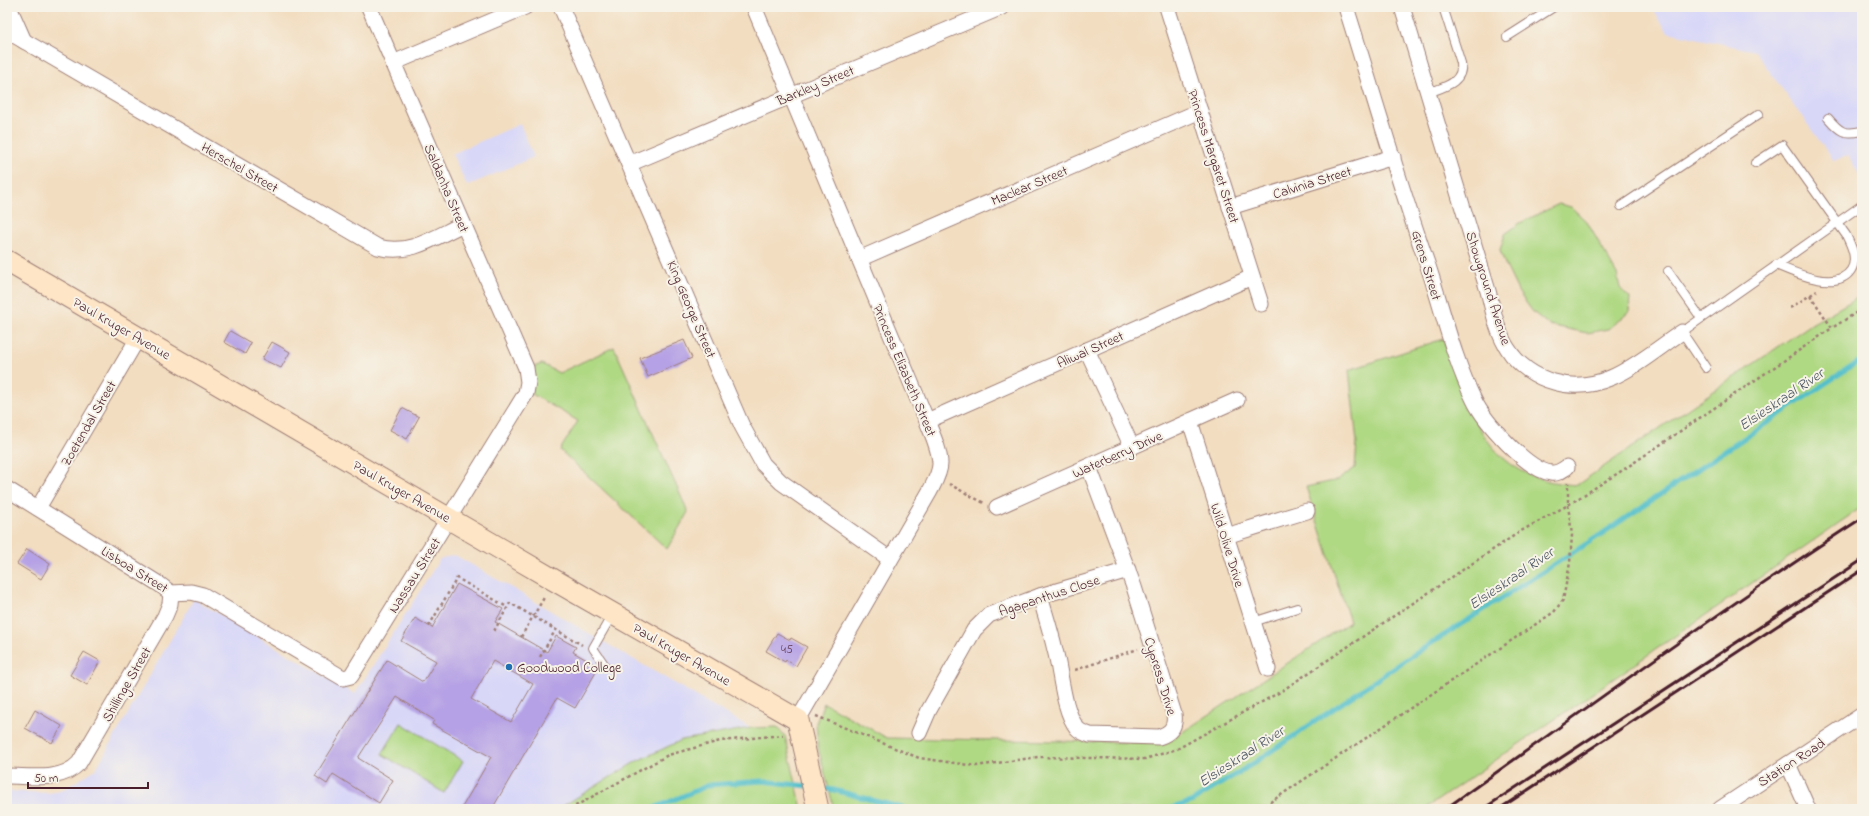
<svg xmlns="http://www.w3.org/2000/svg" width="1869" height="816" font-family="'Indie Flower',sans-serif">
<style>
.built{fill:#d8d7f8}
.green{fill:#b0d984;stroke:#7d7c58}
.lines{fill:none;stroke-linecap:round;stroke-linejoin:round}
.stream{stroke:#52bfca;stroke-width:5}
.building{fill:#b5a1e5;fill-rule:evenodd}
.lane-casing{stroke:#9e7e76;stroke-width:10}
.street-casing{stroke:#9e7e76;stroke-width:17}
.secondary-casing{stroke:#9e7e76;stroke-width:23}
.path{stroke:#9e7e76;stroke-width:2.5;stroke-dasharray:3 3;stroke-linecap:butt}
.lane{stroke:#fff;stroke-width:8}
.street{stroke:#fff;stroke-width:15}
.secondary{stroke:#fde5c5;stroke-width:21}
.rail{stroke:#4a1f2b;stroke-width:3}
.poi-dot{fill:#1f6fb2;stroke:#f7f3e8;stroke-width:1.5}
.labels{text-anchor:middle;stroke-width:4;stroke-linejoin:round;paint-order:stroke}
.number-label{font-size:12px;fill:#65405a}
.street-label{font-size:14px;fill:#4a1f2b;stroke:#f7f3e8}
.poi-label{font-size:14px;fill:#4a1f2b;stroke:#f7f3e8;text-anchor:start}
.water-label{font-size:15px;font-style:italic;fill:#4d5763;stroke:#f7f3e8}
</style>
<rect width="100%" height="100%" fill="#f7f3e8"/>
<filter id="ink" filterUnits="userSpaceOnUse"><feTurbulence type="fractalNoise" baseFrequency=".025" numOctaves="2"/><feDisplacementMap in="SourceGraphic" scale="8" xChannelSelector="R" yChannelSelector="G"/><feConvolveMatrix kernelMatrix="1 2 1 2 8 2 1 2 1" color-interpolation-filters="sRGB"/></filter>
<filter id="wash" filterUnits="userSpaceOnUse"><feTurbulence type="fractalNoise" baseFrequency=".012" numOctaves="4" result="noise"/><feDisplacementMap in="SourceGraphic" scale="16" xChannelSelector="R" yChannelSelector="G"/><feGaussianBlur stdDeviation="0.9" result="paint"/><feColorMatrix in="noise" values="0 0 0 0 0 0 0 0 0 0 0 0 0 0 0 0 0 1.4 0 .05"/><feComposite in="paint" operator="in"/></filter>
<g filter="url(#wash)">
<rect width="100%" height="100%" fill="#f2ddc0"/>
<g class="built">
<polygon points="1651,7 1862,7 1862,180 1848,155 1834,161 1755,51 1668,32"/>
<polygon points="520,124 534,157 467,186 452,154"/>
<polygon points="455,555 751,728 682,740 637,761 558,809 7,809 7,791 49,793 61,791 96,769 194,599 355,694 440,559"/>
</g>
<g class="green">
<polygon points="1559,204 1571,207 1587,222 1617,274 1620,288 1630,298 1629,312 1609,329 1587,333 1549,325 1533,312 1519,293 1505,264 1500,250 1505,234 1520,223"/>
<path d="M1862,295V507L1425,809H834L818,747L816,723L824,703L887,738L1166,743L1350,622L1306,487L1338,480L1355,468L1357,442L1349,370L1443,339C1471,412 1484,480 1577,485L1813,323Z"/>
<polygon points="614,347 688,512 667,549 560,450 578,421 532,394 533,367 542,364 559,373"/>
<polygon points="401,723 463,761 444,793 382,754"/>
<polygon points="777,727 785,736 802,809 558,809 637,761 682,740 751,728"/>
</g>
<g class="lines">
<g class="stream">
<polyline points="818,788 834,790 906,809"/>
<polyline points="652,809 709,785 762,781 808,786"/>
<polyline points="1169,809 1191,802 1254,763 1407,659 1597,537 1862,359"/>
</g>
</g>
<g id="blocks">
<g class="building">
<polygon points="230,331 251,343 245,354 224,342"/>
<polygon points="684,340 692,358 648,377 640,358"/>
<polygon points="272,342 290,352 281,368 262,359"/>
<polygon points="402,408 419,417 407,439 390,430"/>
<polygon points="27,549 50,564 41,579 17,564"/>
<path d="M457,584L503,609L495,622L547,652L556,636L576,647L573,652L599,667L575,708L557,698L492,809H461L491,757L432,724L434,720L397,697L358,758L393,780L379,803L333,774L327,784L315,776L387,660L423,682L436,661L401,641L415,618L432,628ZM493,661L533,684L511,722L471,699Z"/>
<polygon points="777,633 790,640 791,638 807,647 796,666 786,660 785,662 766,651"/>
<polygon points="84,652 100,661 87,685 70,675"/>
<polygon points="35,710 62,726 52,743 25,728"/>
</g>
</g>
</g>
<g filter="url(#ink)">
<use href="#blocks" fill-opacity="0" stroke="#9e7e76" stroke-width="1"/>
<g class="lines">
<g class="lane-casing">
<g id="lane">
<polyline points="1507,37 1554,7"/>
<path d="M1428,93C1443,87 1464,83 1461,63L1443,7"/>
<path d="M1828,118C1840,132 1844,135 1862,131"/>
<path d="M1755,163L1782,145L1846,235C1851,245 1858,259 1851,270C1837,292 1795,273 1776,265"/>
<polyline points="1621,206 1759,114"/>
<polyline points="1668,271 1701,318"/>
<polyline points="1706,368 1682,332 1862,205"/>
<polyline points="1253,622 1297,608"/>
<polyline points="604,664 593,648 612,615"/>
</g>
</g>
<g class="street-casing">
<g id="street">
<polyline points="9,7 24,41"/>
<polyline points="561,7 742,426 763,464 781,482 890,559"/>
<path d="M754,7L927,421C932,434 940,450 940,464C940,473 934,483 930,491L798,720"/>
<polyline points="1167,7 1261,304"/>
<path d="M1346,7C1373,93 1398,181 1428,266C1443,311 1453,357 1474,400C1484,421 1527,470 1551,473C1558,474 1562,470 1567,467"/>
<path d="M1402,7L1488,291C1493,309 1497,333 1508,349C1518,365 1535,377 1554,382C1604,397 1643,358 1682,332"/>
<path d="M7,31L378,247C410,256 435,237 463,224"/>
<polyline points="393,63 525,7"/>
<polyline points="629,164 1002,7"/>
<polyline points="1230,207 1393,157"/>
<polyline points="859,259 1200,111"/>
<polyline points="1087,350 1132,447"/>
<polyline points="927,421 1252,277"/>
<polyline points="1190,421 1268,669"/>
<polyline points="7,489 159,584 171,593 191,592 203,595 343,678 351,676 526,393 528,382 526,368 369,7"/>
<polyline points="997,507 1237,400"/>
<polyline points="38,508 138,338"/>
<polyline points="1226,536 1307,511"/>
<path d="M1040,596C1045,614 1051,632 1055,650C1061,671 1063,711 1077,728C1080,732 1085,733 1090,735L1159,737C1171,733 1176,727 1174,714L1134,587L1089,467"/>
<polyline points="919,733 929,710 974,630 989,615 1040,596 1128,570"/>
<polyline points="1788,764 1808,809"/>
<path d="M7,776C31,776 61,782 79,763L165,616L170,604L171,593"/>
<polyline points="1720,809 1862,715"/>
</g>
</g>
<g class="secondary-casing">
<polyline id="secondary" points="7,261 554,580 798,720 818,809"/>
</g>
<g class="path">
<polyline points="1810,295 1832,328 1862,309"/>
<polyline points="1790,308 1817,291"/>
<polyline points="949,484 984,503"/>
<polyline points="429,626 457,578 507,607"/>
<polyline points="494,631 510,603 582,645"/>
<polyline points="521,637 545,596"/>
<polyline points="540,657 556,629"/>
<polyline points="1075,670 1138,649"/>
<polyline points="816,716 919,758 976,766 1038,757 1145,759 1177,749 1280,692 1521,531 1568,505 1626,468 1832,328"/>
<polyline points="570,809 668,755 720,741 783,735"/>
<polyline points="1260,809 1554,612 1563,600 1570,563 1572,535 1568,505 1568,483"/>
</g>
<use href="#lane" class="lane"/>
<use href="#street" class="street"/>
<use href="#secondary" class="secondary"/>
<g class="rail">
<path d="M1445,809C1583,711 1720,610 1862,518"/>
<polyline points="1483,809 1862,560"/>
<polyline points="1499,809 1862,570"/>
</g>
</g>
</g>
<circle class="poi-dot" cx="509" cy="667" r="4"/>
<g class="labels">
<g class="number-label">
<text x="787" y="653">45</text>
</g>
<g class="street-label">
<text transform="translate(815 85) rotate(-23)" y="5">Barkley Street</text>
<text transform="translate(1214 156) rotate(72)" y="5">Princess Margaret Street</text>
<text transform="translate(240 167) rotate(30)" y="5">Herschel Street</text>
<text transform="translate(1312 182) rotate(-17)" y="5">Calvinia Street</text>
<text transform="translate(1029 185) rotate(-23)" y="5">Maclear Street</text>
<text transform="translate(447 188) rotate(67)" y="5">Saldanha Street</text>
<text transform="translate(1427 265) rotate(73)" y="5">Grens Street</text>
<text transform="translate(1489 288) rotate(72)" y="5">Showground Avenue</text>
<text transform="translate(692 309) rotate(67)" y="5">King George Street</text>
<text transform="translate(122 328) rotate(30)" y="5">Paul Kruger Avenue</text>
<text transform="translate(1090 349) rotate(-24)" y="5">Aliwal Street</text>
<text transform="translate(905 370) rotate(67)" y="5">Princess Elizabeth Street</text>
<text transform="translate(88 423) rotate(-60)" y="5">Zoetendal Street</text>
<text transform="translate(1117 454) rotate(-24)" y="5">Waterberry Drive</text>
<text transform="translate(402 491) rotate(30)" y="5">Paul Kruger Avenue</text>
<text transform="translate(1228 545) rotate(73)" y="5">Wild Olive Drive</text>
<text transform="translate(135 569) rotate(32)" y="5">Lisboa Street</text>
<text transform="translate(414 575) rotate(-58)" y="5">Nassau Street</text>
<text transform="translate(1049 595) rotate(-18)" y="5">Agapanthus Close</text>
<text transform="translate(682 654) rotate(30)" y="5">Paul Kruger Avenue</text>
<text transform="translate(1161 676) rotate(73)" y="5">Cypress Drive</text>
<text transform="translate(126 684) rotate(-60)" y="5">Shillinge Street</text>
<text transform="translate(1791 762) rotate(-33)" y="5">Station Road</text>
</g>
<g class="poi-label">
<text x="517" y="672">Goodwood College</text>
</g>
<g class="water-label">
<text transform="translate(1781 399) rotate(-34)" y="5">Elsieskraal River</text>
<text transform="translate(1511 578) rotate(-34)" y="5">Elsieskraal River</text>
<text transform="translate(1241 756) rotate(-33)" y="5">Elsieskraal River</text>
</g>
</g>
<rect width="1869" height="816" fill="none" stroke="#f7f3e8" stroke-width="24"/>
<path d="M28 782v6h120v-6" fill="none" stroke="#4a1f2b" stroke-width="2"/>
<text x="34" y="782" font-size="12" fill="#4a1f2b" stroke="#f7f3e8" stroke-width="3" paint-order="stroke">50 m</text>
</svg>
